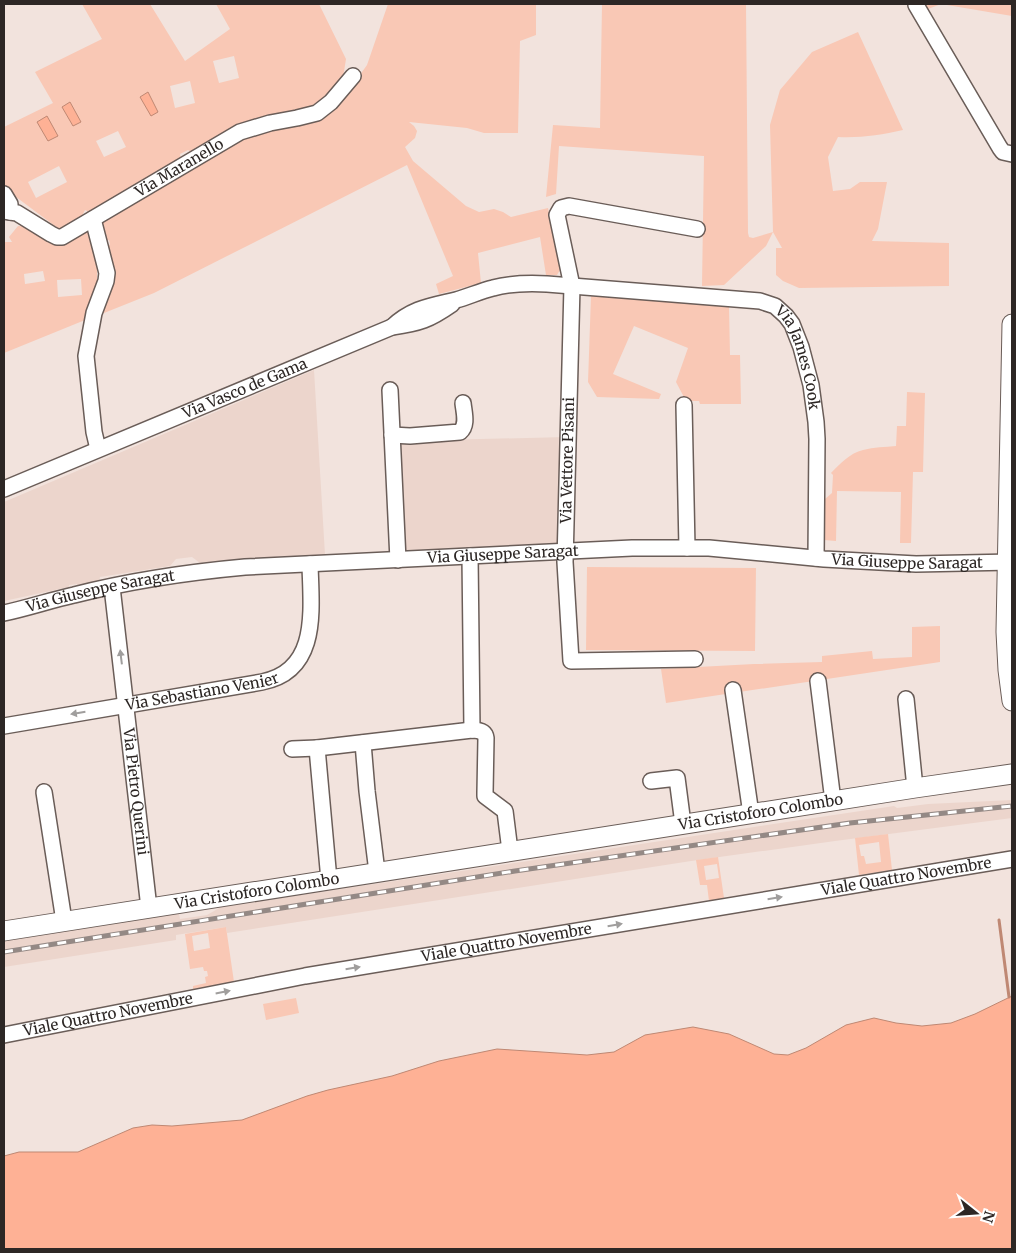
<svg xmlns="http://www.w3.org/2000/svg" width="1016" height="1253" font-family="Merriweather,serif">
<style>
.built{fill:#ecd5cc}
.green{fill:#f9c8b5;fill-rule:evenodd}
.water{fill:#feb195;stroke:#bf8873}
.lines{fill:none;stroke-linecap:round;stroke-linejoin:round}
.stream{stroke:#bf8873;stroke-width:3}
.minor-casing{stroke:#6a5d58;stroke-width:18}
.major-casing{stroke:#6a5d58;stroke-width:21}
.minor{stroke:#fff;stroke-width:15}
.major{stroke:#fff;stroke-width:19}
.rail-casing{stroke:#948985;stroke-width:5}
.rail{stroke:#fff;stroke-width:3;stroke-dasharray:9;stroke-linecap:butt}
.oneway{fill:#a09e9d}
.labels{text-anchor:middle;stroke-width:4;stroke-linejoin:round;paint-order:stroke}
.street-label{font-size:15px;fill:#2d2725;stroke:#fff}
</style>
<rect width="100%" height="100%" fill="#f2e3dd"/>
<g class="built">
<polygon points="314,370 325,555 249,558 200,563 192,557 176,559 170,566 100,577 99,582 77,586 77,584 69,585 69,587 4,601 4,502"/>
<polygon points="566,437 562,546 405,553 400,441"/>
<polygon points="1012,800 1012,818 835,841 691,861 227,933 226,927 176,935 176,940 4,967 4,941 165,915 179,914 180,919 207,915 221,907 894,806 897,808 928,804"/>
</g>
<g class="green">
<path d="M82,4H150L185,61L230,29L216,4H319L346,59L343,78L336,89L315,107L292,112H284L257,118L221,136L193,153L188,150L180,154L181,160L145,183L141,182C134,185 128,188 125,195L93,214L85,210L82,216L83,219L63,232L4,188V127L53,103L35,72L102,39ZM234,56L239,78L219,83L213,61ZM190,81L195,103L175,108L170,86ZM118,131L126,147L104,157L96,141ZM59,166L67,182L36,198L28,182Z"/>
<polygon points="388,4 536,4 536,35 520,41 518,133 484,133 467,128 409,122 414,126 417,131 415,138 405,147 413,161 466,206 479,212 494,209 503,212 511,217 548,208 560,270 557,275 546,275 540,237 478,253 481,283 439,294 436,284 453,276 407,165 154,293 99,315 107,249 110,244 109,240 105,241 99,222 240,138 297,123 352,86 367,65"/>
<path d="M602,4H746L748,233L749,237L753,238L773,232L770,125L780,90L812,52L858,32L903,130C881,135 861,138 838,137L828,157L833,191L850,189L860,182H887L878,229L872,241L949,243V286L799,288L783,281L776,275V248H782L773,232L766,246L724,285L702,286L704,156L559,146L556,194L546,197L553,125L600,128Z"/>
<polygon points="925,4 1012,4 1012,16 941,4 928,9"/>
<path d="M18,226H31L80,235L91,230L97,262V283L101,286L90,318L4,353V242H12L9,237ZM43,271L45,281L25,284L24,274ZM81,279L82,295L58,297L57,280Z"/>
<polygon points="591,296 729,306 730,355 740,355 741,404 700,404 699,401 686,401 676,382 688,348 634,326 613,374 661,394 659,399 597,397 588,382"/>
<path d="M907,392L925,393L923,472H913L911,543H900L901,492L837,491L836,541L824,540L825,499L832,493L833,475L831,473C840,464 850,453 863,450C874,447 885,447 896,446L897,426H906Z"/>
<polygon points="587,567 756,568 755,651 586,650"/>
<polygon points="940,626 940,662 666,703 661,669 754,664 822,662 822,656 872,651 873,659 912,657 912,627"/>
<path d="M888,834L892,870L859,875L855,838ZM879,842L881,862L866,864L864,856H861L859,845Z"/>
<path d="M718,857L724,898L709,901L707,885H700L696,860ZM717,864L719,878L706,880L704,866Z"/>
<path d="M226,927L234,982L193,989V986L206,983L205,977L208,976L207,971H204L203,967L190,969L185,934ZM208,933L210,948L194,951L192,936Z"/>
<polygon points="296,998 299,1013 266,1020 263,1004"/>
</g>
<g class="water">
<polygon points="148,92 158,112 151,116 140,97"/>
<polygon points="70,102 81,122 73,126 62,107"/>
<polygon points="47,116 58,136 48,141 37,122"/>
<polygon points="1012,996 1012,1249 4,1249 4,1156 19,1152 78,1152 133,1128 152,1125 172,1126 242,1120 307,1096 328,1090 392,1076 439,1061 497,1049 587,1055 614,1052 645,1035 693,1027 729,1034 774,1054 788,1055 806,1048 846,1025 874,1018 896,1023 922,1026 951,1023 975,1014"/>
</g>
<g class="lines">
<polyline class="stream" points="999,920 1009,997"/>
<g class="minor-casing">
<g id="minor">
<polyline points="916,5 1000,148 1003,152 1012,154"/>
<polyline points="4,194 10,204 10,212"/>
<path id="s1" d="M4,211L17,213L51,234L57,237H62L240,132L270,123L297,118L317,113L331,102L353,76"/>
<polyline points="93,219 107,273 106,281 94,313 86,356 94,432 98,449"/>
<path id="s2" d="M392,327C412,308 431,306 456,300C468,297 480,291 493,288C511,283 528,283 547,284L760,301L775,306L786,316L792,324L801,347L811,385L816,422L817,439L816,558"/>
<polyline points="390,390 398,560"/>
<polyline points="684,405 687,548"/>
<path d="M392,435L410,436L460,432C468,425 464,413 463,403"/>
<path id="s3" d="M4,489L392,327C420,323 429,320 452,304"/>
<polyline points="470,556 472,730"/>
<path id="s4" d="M112,587L149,908"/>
<path id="s5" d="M4,613C28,608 51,600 74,595C129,581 190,572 245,567L632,548H709L824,559L916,564L1012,562"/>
<path id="s6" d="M695,659L571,661L565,562L572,286L557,215L561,208L569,206L697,229"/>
<polyline points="818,681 833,801"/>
<polyline points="733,690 751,814"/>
<polyline points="906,699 915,788"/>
<path id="s7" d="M4,726L262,682C320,671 311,609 310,564"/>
<polyline points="363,743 367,791 377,872"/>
<polyline points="292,749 317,748"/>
<polyline points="651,781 677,778 683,824"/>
<polyline points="44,792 64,921"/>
<path d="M329,880L317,748L472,730C478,730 485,731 486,738L485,793V796L505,811L510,851"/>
<path id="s8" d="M4,1035L305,976L1012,859"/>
</g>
</g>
<g class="major-casing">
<g id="major">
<polyline points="1012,324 1006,632 1008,670 1012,701"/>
<path id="s9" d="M4,931L915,788L1012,774"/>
</g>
</g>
<use href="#minor" class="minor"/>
<use href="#major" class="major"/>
<g class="rail-casing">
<polyline id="rail" points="4,952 515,871 850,823 1012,806"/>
</g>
<use href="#rail" class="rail"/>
</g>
<defs><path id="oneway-solid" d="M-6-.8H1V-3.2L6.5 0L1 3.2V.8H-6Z" transform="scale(1.25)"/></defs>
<g class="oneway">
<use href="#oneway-solid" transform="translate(121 657) rotate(-97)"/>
<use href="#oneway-solid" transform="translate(78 713) rotate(171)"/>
<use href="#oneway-solid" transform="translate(775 898) rotate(-9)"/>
<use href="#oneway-solid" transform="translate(615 925) rotate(-10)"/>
<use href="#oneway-solid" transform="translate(353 968) rotate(-9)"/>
<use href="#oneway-solid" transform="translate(223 992) rotate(-11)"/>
</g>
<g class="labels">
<g class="street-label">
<text dy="5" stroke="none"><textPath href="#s1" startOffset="201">Via Maranello</textPath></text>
<text dy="5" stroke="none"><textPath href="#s2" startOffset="452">Via James Cook</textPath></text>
<text dy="5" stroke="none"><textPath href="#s3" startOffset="261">Via Vasco de Gama</textPath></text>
<text dy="5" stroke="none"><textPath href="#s6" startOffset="325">Via Vettore Pisani</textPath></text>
<text dy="5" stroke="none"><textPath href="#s5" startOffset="504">Via Giuseppe Saragat</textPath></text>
<text dy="5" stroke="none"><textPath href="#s5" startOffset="909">Via Giuseppe Saragat</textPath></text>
<text dy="5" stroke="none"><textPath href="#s5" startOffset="99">Via Giuseppe Saragat</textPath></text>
<text dy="5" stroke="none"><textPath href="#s7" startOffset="201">Via Sebastiano Venier</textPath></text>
<text dy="5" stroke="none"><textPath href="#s4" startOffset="206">Via Pietro Querini</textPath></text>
<text dy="5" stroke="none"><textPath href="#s9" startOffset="766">Via Cristoforo Colombo</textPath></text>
<text dy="5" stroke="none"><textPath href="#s8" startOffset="916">Viale Quattro Novembre</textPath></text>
<text dy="5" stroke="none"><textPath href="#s9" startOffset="256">Via Cristoforo Colombo</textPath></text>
<text dy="5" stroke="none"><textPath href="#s8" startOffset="511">Viale Quattro Novembre</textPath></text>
<text dy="5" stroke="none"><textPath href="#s8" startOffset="106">Viale Quattro Novembre</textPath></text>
</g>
</g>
<rect width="1016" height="1253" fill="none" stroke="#2d2725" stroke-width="10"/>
<g transform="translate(976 1213) rotate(107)" stroke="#ffffff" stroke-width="4" paint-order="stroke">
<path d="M0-4L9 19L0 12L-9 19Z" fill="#2d2725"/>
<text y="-8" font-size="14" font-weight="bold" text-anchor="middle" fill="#2d2725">N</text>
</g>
</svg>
